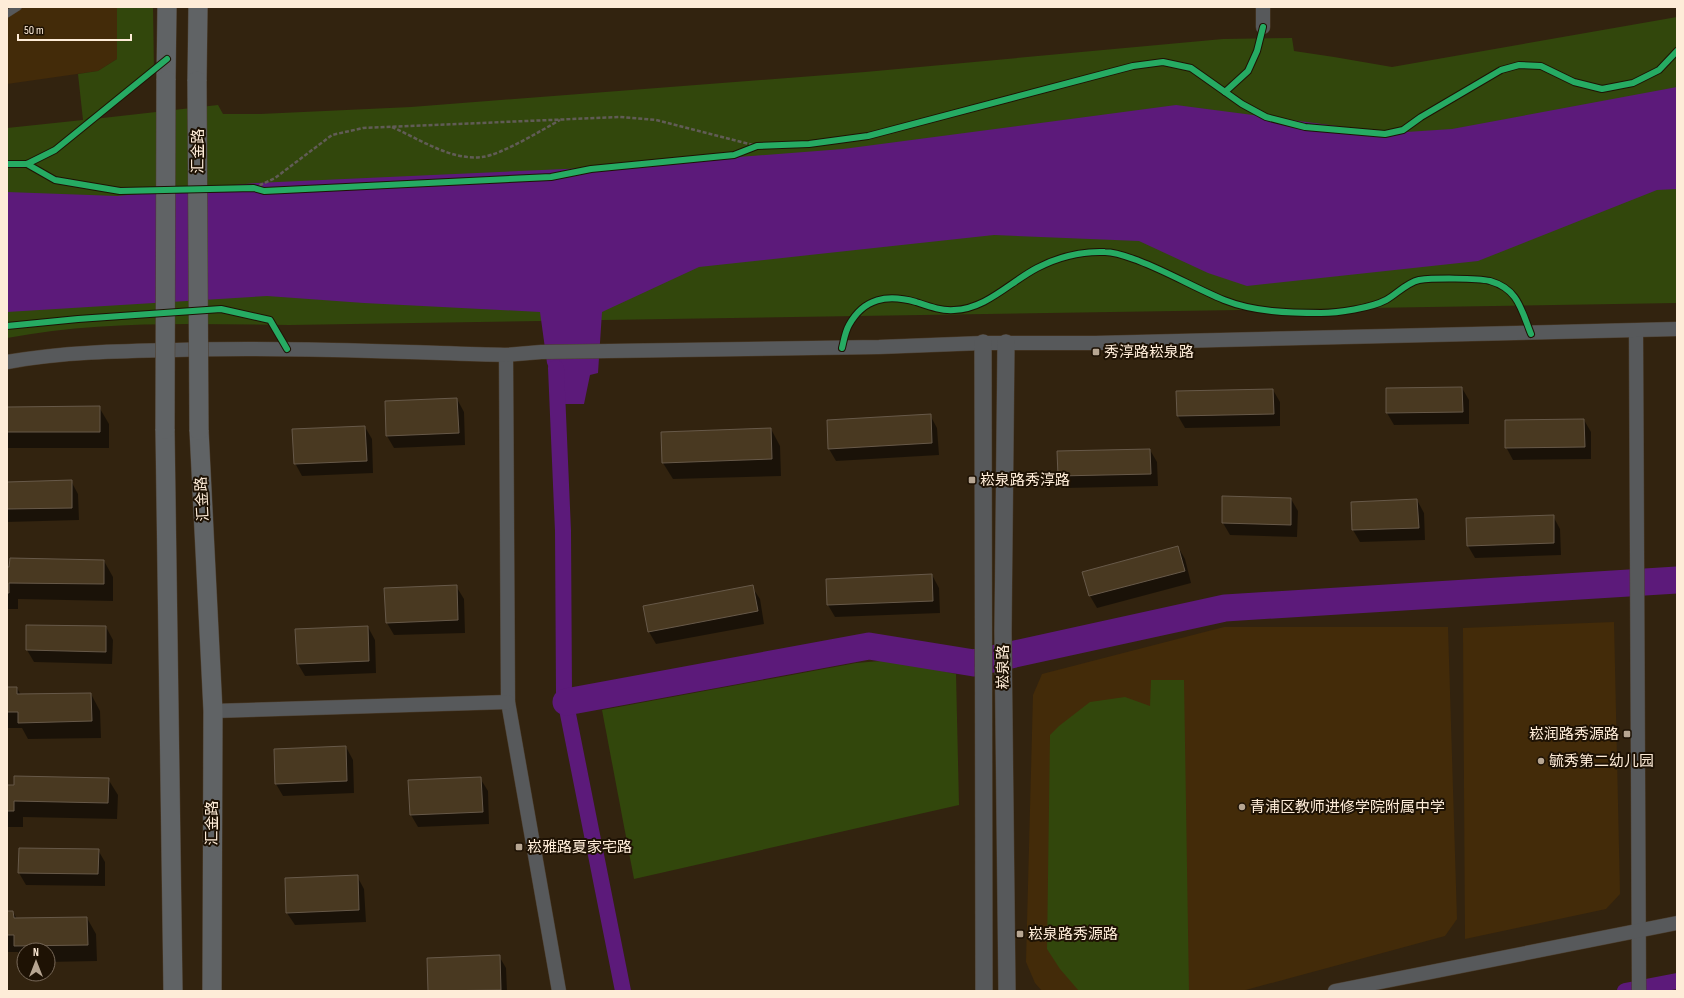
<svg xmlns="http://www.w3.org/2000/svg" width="1684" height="998" font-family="'Sofia Sans Condensed','Noto Sans SC',sans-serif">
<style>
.built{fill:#432b09}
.green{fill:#32470c}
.water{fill:#5c1a7a}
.shadow{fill:#0007}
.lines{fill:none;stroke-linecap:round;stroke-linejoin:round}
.canal{stroke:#5c1a7a;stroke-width:16}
.river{stroke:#5c1a7a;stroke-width:27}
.building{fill:#493921;stroke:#675949}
.service-casing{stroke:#4c3e2e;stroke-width:8}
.minor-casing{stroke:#4c3e2e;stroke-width:15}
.tertiary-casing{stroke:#4c3e2e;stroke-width:18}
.secondary-casing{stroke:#4c3e2e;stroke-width:20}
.path{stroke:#615c56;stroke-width:2.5;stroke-dasharray:4 2;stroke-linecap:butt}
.service{stroke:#57595b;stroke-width:7}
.minor{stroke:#57595b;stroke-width:14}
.tertiary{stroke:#57595b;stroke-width:17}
.secondary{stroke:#606365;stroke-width:19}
.secondary-bridge-casing{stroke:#4c3e2e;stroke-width:20;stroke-linecap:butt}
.secondary-bridge{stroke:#606365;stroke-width:19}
.cycleway-casing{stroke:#1e1204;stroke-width:8}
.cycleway{stroke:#26ab63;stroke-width:6}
.poi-dot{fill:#b7a692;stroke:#1e1204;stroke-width:1.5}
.labels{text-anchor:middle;stroke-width:4;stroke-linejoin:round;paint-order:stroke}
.street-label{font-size:15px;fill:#feecd8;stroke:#1e1204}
.poi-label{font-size:15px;fill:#feecd8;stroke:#1e1204;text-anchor:start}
</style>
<rect width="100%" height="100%" fill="#32230f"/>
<g class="built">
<polygon points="7,7 117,7 117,59 98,71 7,84"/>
<polygon points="1614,622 1620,894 1606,909 1465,939 1463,628"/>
<polygon points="1224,627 1448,627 1457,919 1445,936 1242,991 1042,991 1035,983 1026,962 1033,695 1042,674"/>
</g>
<g class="green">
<path d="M117,7H153L154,73L85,120L218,105L223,114H260L411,107L865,72L1223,39L1292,38L1294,51L1334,57L1392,67L1677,17V303L289,325C195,324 100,320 7,338V128L83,120L78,74L98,71L117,59Z"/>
<polygon points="892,660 956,674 959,805 634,879 602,710 856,663"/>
<polygon points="1151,680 1184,680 1189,991 1079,991 1060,969 1047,949 1050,735 1059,726 1090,702 1125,697 1150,706"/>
</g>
<polygon class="water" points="1677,87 1677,189 1657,190 1478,261 1247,286 1208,273 1139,241 994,235 699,267 602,312 598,373 590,375 584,404 563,404 547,363 540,312 364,303 267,296 7,312 7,192 117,196 256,183 609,167 843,149 1176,105 1391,133 1452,129"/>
<g class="shadow">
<polygon points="1462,388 1469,400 1469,424 1394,425 1387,413 1387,389"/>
<polygon points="1273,390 1280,402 1280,426 1185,428 1178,416"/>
<polygon points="457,399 464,412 465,445 394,448 387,436"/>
<polygon points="99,407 109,424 109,448 7,448 7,408"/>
<polygon points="930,415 937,428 939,455 836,461 829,449"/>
<polygon points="1584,420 1591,432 1591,459 1513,460 1506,447"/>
<polygon points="365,427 372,439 373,473 302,476 295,463"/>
<polygon points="771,429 780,446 781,476 673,479 663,463"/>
<polygon points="1150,450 1157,462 1158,486 1066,488 1059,476 1058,452"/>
<polygon points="71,481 78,494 79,520 7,522 7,483"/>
<polygon points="1223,497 1291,499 1298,511 1297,537 1230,535 1223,523"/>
<polygon points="1417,500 1424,513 1425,540 1360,542 1353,530 1352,503"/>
<polygon points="1553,516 1560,529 1561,555 1475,558 1468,546"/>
<polygon points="1178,547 1185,559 1191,583 1097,608 1090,596 1084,572"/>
<polygon points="104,561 113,577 113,601 18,599 18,609 7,609 7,568"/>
<polygon points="932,575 939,588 940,613 835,617 828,605"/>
<polygon points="456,586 464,599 465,633 394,635 387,623"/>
<polygon points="752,587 760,599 764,624 656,644 649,632"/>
<polygon points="106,627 113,640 112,664 34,662 27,650"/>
<polygon points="368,627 375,640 376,673 305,676 298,664"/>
<polygon points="7,688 17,688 21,695 91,694 100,711 101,738 28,739 22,728 7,728"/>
<polygon points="346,747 353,760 354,793 283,796 276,784"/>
<polygon points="480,778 488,791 489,824 418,827 411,815"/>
<polygon points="108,779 118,795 117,819 23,817 23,827 7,827 7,786"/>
<polygon points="98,850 105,862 105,886 26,885 19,873"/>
<polygon points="357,876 364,889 366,922 295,925 287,913 286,879"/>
<polygon points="7,912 13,912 17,919 87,918 96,934 97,961 48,962 48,950 24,950 24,961 18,952 7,952"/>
<polygon points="499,956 506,968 507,991 429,991 428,959"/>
</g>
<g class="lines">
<g class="canal">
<polyline points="556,368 563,531 564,694 623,991"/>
<polyline points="1625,991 1677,981"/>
</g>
<polyline class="river" points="566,702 869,646 974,663 1225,608 1677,580"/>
</g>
<g class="building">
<polygon points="1462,387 1463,412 1386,413 1386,388"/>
<polygon points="1273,389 1274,414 1177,416 1176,391"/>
<polygon points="457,398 459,433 386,436 385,401"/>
<polygon points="100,406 100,432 7,432 7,407"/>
<polygon points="931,414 932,443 828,449 827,420"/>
<polygon points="1584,419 1585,447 1505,448 1505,420"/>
<polygon points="365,426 367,461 294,464 292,429"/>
<polygon points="771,428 772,459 662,463 661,432"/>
<polygon points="1150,449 1151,474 1058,476 1057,451"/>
<polygon points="72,480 72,508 7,509 7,482"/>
<polygon points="1222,496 1291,498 1291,525 1222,523"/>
<polygon points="1417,499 1419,528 1352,530 1351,502"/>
<polygon points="1554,515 1554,543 1467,546 1466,518"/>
<polygon points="1178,546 1185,571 1089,596 1082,572"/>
<polygon points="10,558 104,560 104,584 9,583 9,593 7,593 7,567 9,567"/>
<polygon points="932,574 933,601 827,605 826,579"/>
<polygon points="457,585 458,620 386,623 384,588"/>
<polygon points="753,585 758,611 648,632 643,606"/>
<polygon points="26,625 106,626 106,652 26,650"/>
<polygon points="368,626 369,661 297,664 295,629"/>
<polygon points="7,687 17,687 17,694 91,693 92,721 18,723 18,712 7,712"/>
<polygon points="346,746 347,781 275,784 274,749"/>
<polygon points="14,776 109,778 108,803 14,801 14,811 7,811 7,785 14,785"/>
<polygon points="481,777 483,812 410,815 408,780"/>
<polygon points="19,848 99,849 98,874 18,873"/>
<polygon points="358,875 359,910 286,913 285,878"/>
<polygon points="7,911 13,911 14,918 87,917 88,945 14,946 14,935 7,935"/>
<polygon points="500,955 501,990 428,991 427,958"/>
</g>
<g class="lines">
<g class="service-casing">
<polyline id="service" points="7,14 18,7"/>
</g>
<g class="minor-casing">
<g id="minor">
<polyline points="1263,7 1263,27"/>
<polyline points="1636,331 1639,991"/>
<polyline points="506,355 508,702 559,991"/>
<path d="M7,362C63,352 119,351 176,350C286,347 396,352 506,355L541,352L879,347L983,343H1095L1677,329"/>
<polyline points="213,711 508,702"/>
<polyline points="1335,991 1677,923"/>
</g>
</g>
<g class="tertiary-casing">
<g id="tertiary">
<polyline points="983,343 984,991"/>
<polyline points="1006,343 1003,632 1007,991"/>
</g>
</g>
<g class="secondary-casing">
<g id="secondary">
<polyline points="166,80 167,7"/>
<polyline points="197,81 198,7"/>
<polyline points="165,429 173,991"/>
<polyline points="199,430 213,711 212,991"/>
</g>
</g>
<g class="path">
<path d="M392,127C419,139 452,161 482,157C501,155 542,130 560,120"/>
<polyline points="254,188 275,178 332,135 363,128 620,117 656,120 757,146"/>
</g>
<use href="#service" class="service"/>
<use href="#minor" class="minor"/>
<use href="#tertiary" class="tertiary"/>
<use href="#secondary" class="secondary"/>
<g class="secondary-bridge-casing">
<g id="secondary-bridge">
<polyline points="197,81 199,430"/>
<polyline points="165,429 166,80"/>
</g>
</g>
<use href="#secondary-bridge" class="secondary-bridge"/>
<g class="cycleway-casing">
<g id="cycleway">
<polyline points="1225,92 1248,71 1257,51 1263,27"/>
<polyline points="7,164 27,164 55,150 167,59"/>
<polyline points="27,164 55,180 120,191 254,188 264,191 551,177 591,169 734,155 757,146 809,144 868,136 1133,66 1163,62 1191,68 1242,104 1266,117 1305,127 1385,134 1403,130 1421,117 1501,70 1519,65 1541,66 1574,82 1602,89 1633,83 1659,70 1677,51"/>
<polyline points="7,326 78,319 221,309 270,320 287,349"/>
<path d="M842,348C844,340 845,332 849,325C864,298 887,294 916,302C928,306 941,311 954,310C986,309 1010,282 1037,268C1058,257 1081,251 1105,252C1116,252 1128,257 1139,261C1168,272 1195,288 1224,300C1254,312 1289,313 1321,313C1338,313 1371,308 1386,300C1397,294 1406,283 1419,280C1433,278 1477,278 1490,281C1518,289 1521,309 1531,334"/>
</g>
</g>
<use href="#cycleway" class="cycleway"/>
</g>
<g class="poi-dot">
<rect x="1092" y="348" width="8" height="8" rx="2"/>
<rect x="968" y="476" width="8" height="8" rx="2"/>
<rect x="1623" y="730" width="8" height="8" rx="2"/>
<circle cx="1541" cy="761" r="4"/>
<circle cx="1242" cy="807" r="4"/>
<rect x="515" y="843" width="8" height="8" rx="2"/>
<rect x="1016" y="930" width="8" height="8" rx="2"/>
</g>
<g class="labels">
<g class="street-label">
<text transform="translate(198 151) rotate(-90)" y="5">汇金路</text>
<text transform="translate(202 499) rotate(-93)" y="5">汇金路</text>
<text transform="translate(1003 667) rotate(-90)" y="5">崧泉路</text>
<text transform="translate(212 823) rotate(-90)" y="5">汇金路</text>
</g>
<g class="poi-label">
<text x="1104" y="357">秀淳路崧泉路</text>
<text x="980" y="485">崧泉路秀淳路</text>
<text x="1619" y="739" text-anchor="end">崧润路秀源路</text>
<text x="1549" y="766">毓秀第二幼儿园</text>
<text x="1250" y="812">青浦区教师进修学院附属中学</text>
<text x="527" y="852">崧雅路夏家宅路</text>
<text x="1028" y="939">崧泉路秀源路</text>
</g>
</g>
<rect width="1684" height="998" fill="none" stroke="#feecd8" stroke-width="16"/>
<g transform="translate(36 962)"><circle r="19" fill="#1e1204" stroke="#786959"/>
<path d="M0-3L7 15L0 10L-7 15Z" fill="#b7a692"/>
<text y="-6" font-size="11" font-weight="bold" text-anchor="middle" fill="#feecd8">N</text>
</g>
<path d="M18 34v6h113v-6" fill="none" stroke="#feecd8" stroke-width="2"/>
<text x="24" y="34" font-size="12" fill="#feecd8" stroke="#1e1204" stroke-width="3" paint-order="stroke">50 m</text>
</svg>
